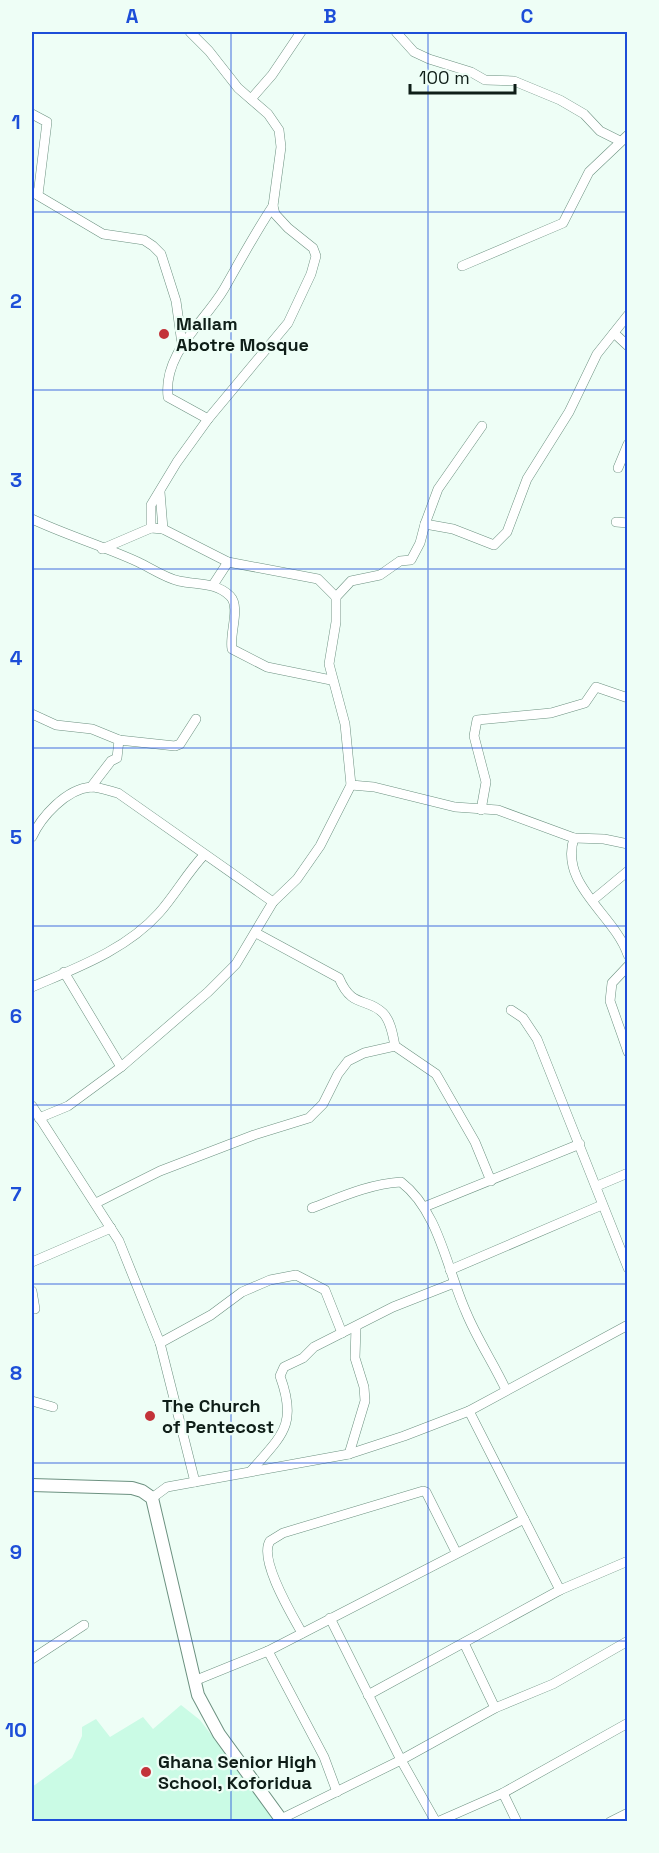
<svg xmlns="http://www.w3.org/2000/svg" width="659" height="1853" font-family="'Space Grotesk',sans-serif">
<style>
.built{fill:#cafbe5}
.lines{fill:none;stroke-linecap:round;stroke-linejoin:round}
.minor-casing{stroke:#6c9180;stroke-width:10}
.major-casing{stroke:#6c9180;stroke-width:14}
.minor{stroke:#fff;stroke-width:9}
.major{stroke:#fff;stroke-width:12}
.grid{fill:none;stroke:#1d4ed8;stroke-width:1.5;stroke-opacity:0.55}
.poi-dot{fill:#c33339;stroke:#eefef6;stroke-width:2}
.labels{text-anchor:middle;stroke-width:4.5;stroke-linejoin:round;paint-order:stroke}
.poi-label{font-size:18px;font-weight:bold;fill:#0f1e18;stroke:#eefef6;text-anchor:start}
.neatline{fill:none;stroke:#1d4ed8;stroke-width:2}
.grid-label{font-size:20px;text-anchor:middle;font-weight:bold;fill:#1d4ed8}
</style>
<rect width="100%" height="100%" fill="#eefef6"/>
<polygon class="built" points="181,1705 200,1720 277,1821 32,1821 32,1787 72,1758 82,1736 82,1727 96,1719 110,1737 143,1717 153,1729"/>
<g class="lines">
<g class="minor-casing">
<g id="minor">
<polyline points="396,32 414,52 429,59 471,72 485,80 514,81 560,100 584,114 600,131 620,141"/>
<polyline points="251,99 272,75 301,32"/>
<polyline points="32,114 47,122 38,195"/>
<polyline points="32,192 103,234 144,240 153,246 161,254 176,301 182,344"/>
<polyline points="462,266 563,223 589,172 628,135"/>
<polyline points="614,333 628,346"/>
<path d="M208,419L168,397C163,353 204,323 224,289C240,261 255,233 273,206"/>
<polyline points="618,468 628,444"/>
<polyline points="160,492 163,529"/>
<path d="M32,519C66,535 103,546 138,562C151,568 165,578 179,581C197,585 216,582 230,596C241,607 229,634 232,649L267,667L331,680"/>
<polyline points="616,522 628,523"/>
<polyline points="425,524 438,489 482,426"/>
<polyline points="151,528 163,529 228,562 318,579 336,597"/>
<polyline points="102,549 151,528 151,505 177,462 208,419 288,323 311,274 316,256 313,248 288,228 275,214 273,206 281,147 279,130 268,114 238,88 209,51 190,32"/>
<polyline points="213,585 228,562"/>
<polyline points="32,714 56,725 92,729 119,740 117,758 111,761 91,787"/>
<polyline points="119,740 175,746 180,744 196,719"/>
<path d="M351,785L374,787L455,807L498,810L574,838C559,885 614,914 628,955"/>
<polyline points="481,810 486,782 474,736 477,720 551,713 585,703 596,687 628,698"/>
<path d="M32,837C41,817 66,789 91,787C99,787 110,791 118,793L273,902"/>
<polyline points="574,838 604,839 628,844"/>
<polyline points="593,900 628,871"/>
<path d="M256,933L339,978C352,1009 367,997 383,1013C391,1021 393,1036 395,1046"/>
<polyline points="628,966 612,983 610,1001 628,1052"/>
<polyline points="64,972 121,1067"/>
<path d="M32,987C76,968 126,950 159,913C175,895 187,873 204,855"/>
<polyline points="511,1010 523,1018 537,1039 628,1268"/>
<polyline points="32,1106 119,1241 160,1343 195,1482"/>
<polyline points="39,1118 68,1106 121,1067 208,992 236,964 273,902 297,879 320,846 351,785 345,724 329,664 336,622 336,597 351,581 380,575 400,561 411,560 420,543 425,524 453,529 494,545 507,532 527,479 569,412 597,354 628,315"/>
<polyline points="597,1186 628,1173"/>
<polyline points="96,1203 160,1171 254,1135 309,1118 323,1104 338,1074 348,1061 364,1053 395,1046 436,1074 475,1142 491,1181"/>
<polyline points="424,1207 580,1144"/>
<path d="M312,1208C341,1197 369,1184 401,1182C439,1211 447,1270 466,1312C477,1339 494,1364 506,1390"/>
<polyline points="32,1262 111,1228"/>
<polyline points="450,1270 602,1205"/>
<polyline points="32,1291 35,1309"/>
<polyline points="160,1343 211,1315 242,1292 270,1280 296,1275 325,1290 342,1333"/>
<polyline points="32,1401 53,1407"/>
<polyline points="469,1411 560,1590"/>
<polyline points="349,1454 365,1401 364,1387 355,1358 356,1327"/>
<path d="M251,1471C282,1435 298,1425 280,1376L284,1367L303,1358L314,1347L393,1307L454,1283"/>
<polyline points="152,1498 167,1487 349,1454 404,1436 469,1411 628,1325"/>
<polyline points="330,1618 401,1760 436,1822"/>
<path d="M302,1633C292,1615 258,1559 270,1541L283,1533L423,1491L426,1492L456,1552"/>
<polyline points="464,1643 495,1708"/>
<polyline points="268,1651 324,1757 337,1792"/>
<polyline points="32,1659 84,1625"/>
<polyline points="194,1681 268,1651 524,1519"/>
<polyline points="368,1695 560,1590 628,1561"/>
<polyline points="503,1793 517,1822"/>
<polyline points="281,1819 401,1760 495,1708 553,1684 628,1641"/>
<polyline points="437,1822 503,1793 628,1723"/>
<polyline points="610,1822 628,1813"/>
</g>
</g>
<g class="major-casing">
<polyline id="major" points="32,1485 132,1488 142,1491 152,1498 198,1695 219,1734 283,1822"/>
</g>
<use href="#minor" class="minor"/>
<use href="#major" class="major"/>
</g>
<path class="grid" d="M231,32V1822M428,32V1822M32,212H628M32,390H628M32,569H628M32,748H628M32,926H628M32,1105H628M32,1284H628M32,1463H628M32,1641H628"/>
<g class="poi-dot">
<circle cx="164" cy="334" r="6"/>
<circle cx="150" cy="1416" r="6"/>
<circle cx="146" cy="1772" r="6"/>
</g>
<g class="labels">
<g class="poi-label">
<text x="176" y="330">Mallam<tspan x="176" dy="21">Abotre Mosque</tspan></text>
<text x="162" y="1412">The Church<tspan x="162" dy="21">of Pentecost</tspan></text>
<text x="158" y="1768">Ghana Senior High<tspan x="158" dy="21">School, Koforidua</tspan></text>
</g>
</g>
<rect width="659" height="1853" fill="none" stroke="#eefef6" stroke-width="66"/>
<path d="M410 84v9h105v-9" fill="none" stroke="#0f1e18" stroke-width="3"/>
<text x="419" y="84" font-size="18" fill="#0f1e18" stroke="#eefef6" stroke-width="4.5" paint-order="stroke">100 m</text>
<rect x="33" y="33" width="593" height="1787" class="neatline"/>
<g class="grid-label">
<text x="132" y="23">A</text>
<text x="330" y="23">B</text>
<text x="527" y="23">C</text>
<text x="16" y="129">1</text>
<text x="16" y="308">2</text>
<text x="16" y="487">3</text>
<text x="16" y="665">4</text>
<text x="16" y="844">5</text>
<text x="16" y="1023">6</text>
<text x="16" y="1201">7</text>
<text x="16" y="1380">8</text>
<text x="16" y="1559">9</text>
<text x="16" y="1737">10</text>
</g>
</svg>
